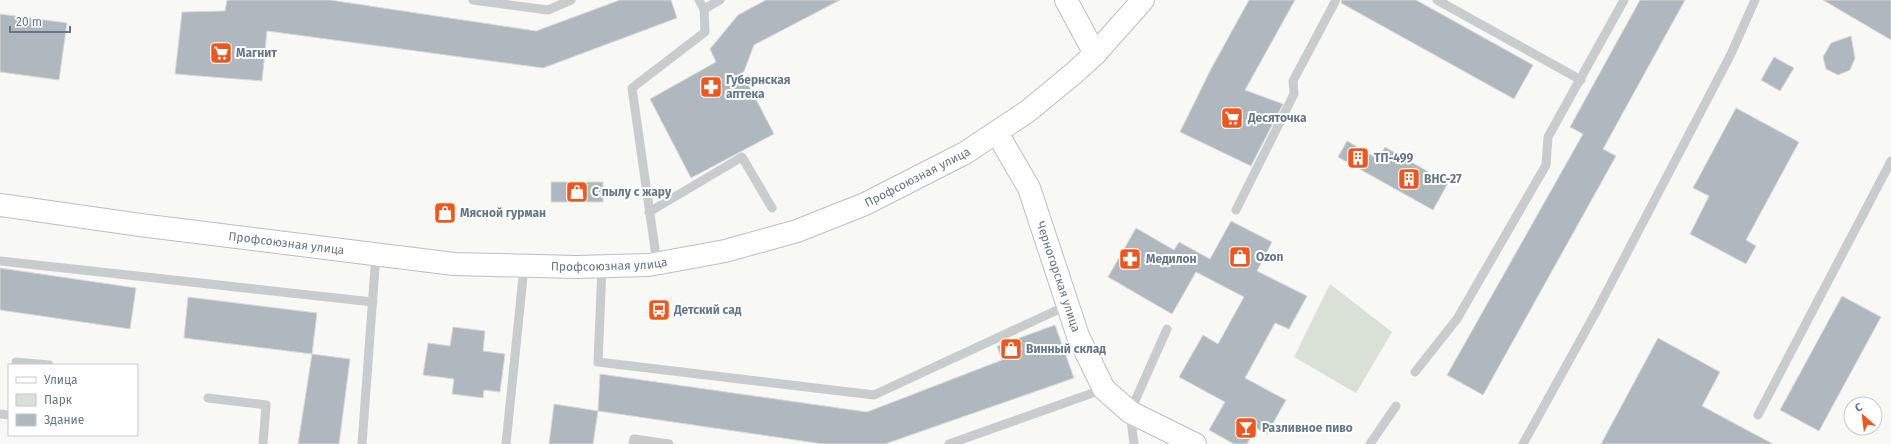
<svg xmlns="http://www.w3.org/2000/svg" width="1891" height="444" font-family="'Fira Sans',sans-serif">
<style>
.green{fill:#d9e1d6}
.building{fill:#b0b8bf;stroke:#dadad7}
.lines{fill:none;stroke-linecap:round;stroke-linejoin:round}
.secondary-casing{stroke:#babfc4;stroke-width:24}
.lane{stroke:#c8cccf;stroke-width:9}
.secondary{stroke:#fff;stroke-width:22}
.labels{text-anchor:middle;stroke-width:4;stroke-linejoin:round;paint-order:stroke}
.poi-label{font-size:12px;font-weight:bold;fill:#647789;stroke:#fff;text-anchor:start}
.street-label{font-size:12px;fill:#647789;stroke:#fff}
</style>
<rect width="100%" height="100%" fill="#f8f8f5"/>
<polygon class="green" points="1330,284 1392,332 1356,393 1294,357"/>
<g class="building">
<polygon points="227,0 330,0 536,31 620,0 671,0 677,18 543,68 267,31 262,81 175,74 182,12 225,11"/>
<polygon points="766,0 840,0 754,45 743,74 774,134 691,178 650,99 716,62 710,49 738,15"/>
<polygon points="1249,0 1295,0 1245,90 1283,104 1251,166 1180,132 1211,69"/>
<polygon points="1342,0 1416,0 1533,65 1514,99 1341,3"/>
<polygon points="1640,0 1685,0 1603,149 1616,156 1483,395 1447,375 1583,134 1570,127"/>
<polygon points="1823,0 1891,0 1891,40"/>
<polygon points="0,14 67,23 59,80 0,72"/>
<polygon points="1851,36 1855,58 1850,70 1838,75 1826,69 1823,57 1831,43"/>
<polygon points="1774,57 1794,68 1780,91 1761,80"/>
<polygon points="1736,108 1799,142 1746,240 1756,246 1746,264 1690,234 1709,196 1693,188"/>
<polygon points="1347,141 1378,159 1385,147 1448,183 1433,210 1338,157"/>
<rect x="551" y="182" width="52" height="20"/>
<polygon points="1231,221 1272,242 1257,271 1307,296 1289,329 1275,323 1245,378 1286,400 1267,434 1256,428 1247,444 1234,444 1209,430 1225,402 1179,377 1203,335 1218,344 1244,297 1196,272 1172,314 1108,277 1136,228 1174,250 1179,242 1210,259"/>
<polygon points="0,268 136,288 130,329 0,310"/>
<polygon points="1842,296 1881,317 1819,431 1780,410"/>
<polygon points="188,297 317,313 312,354 184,338"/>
<polygon points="1055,325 1074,378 885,444 823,444 598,411 600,374 867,412 1002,360 997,346"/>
<polygon points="453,327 485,331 483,351 505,354 500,392 484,390 483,398 452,394 454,379 423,375 428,343 450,346"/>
<polygon points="1658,338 1720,372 1702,406 1773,444 1601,444"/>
<polygon points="312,354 350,359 339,444 298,444"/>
<polygon points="554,404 598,411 593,444 549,444"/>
</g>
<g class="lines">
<g class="secondary-casing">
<g id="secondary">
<polyline points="1066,0 1095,54"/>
<path id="s1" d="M997,133L1029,188L1078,336L1104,389L1130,412L1195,444"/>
<path id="s2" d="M0,205L140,225L454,264L576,267L649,265L725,251L797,231L865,204L965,153L1028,111L1073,74L1095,54L1143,0"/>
</g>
</g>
<g class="lane">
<polyline points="473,0 548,10 571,0"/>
<polyline points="1437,0 1581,80"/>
<polyline points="704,9 720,0"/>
<polyline points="1236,210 1294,94 1293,81 1336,0"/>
<polyline points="649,212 742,157 772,208"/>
<polyline points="0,261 373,302"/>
<polyline points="657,263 632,88 705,32 704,9 699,0"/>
<polyline points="602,267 598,362 874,395 1068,305"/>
<polyline points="16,365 16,362 49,365"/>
<polyline points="1415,372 1457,319 1546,165 1548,137 1624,0"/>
<polyline points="208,398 266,405 263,444"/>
<polyline points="0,414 9,415"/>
<polyline points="1758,415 1891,161"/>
<polyline points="362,444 376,254"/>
<polyline points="506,444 524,267"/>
<polyline points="633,444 634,439 669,444"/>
<polyline points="949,444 1104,389"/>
<polyline points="1134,444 1130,412 1167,329"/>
<polyline points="1370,444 1396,406"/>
<polyline points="1523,444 1597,310 1731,54 1755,0"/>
</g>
<use href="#secondary" class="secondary"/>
</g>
<defs>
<g id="supermarket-square" transform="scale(1.15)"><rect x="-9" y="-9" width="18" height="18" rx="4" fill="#f3551a" stroke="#fff"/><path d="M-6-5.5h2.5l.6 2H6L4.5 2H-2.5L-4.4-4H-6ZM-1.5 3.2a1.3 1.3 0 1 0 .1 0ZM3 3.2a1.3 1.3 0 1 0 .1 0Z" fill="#fff"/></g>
<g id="pharmacy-square" transform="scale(1.15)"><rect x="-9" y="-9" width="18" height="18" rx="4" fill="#f3551a" stroke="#fff"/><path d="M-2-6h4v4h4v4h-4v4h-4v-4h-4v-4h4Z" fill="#fff"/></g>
<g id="building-square" transform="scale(1.15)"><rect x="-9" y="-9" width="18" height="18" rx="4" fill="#f3551a" stroke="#fff"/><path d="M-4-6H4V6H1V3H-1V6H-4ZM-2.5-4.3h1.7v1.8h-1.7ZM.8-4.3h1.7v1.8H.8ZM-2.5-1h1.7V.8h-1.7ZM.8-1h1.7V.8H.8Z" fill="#fff"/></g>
<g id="shop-square" transform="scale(1.15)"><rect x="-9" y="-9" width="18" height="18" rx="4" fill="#f3551a" stroke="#fff"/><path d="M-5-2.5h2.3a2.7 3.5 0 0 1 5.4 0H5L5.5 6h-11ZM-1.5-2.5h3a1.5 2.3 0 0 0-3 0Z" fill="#fff"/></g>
<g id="bus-square" transform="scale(1.15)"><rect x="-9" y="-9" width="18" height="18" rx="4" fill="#f3551a" stroke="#fff"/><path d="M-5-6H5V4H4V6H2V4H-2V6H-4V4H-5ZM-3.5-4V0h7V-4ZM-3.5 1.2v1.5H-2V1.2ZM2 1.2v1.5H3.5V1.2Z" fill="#fff"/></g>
<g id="bar-square" transform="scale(1.15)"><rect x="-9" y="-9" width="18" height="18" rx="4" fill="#f3551a" stroke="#fff"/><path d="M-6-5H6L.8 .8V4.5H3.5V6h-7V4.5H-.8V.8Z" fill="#fff"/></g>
</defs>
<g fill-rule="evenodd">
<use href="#supermarket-square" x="221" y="53"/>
<use href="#pharmacy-square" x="711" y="87"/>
<use href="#supermarket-square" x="1232" y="118"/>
<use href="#building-square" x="1358" y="158"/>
<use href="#building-square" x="1409" y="179"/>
<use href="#shop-square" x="577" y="192"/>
<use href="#shop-square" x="445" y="213"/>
<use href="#shop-square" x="1240" y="257"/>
<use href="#pharmacy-square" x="1130" y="259"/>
<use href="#bus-square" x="659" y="310"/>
<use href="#shop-square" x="1011" y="349"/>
<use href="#bar-square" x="1246" y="428"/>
</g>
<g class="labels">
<g class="poi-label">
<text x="236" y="57">Магнит</text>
<text x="726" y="84">Губернская<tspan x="726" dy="14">аптека</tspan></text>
<text x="1248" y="122">Десяточка</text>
<text x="1374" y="162">ТП-499</text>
<text x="1424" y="183">ВНС-27</text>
<text x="592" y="196">С пылу с жару</text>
<text x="460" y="217">Мясной гурман</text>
<text x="1256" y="261">Ozon</text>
<text x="1146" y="263">Медилон</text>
<text x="674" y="314">Детский сад</text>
<text x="1026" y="353">Винный склад</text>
<text x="1262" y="432">Разливное пиво</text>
</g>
<g class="street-label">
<text dy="4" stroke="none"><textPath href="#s2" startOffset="937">Профсоюзная улица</textPath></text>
<text dy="4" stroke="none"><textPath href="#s2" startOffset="289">Профсоюзная улица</textPath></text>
<text dy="4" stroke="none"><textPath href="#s2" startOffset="613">Профсоюзная улица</textPath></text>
<text dy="4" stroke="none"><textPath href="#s1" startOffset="157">Черногорская улица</textPath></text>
</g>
</g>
<rect x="8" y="364" width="130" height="72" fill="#ffffff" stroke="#c1c9d0"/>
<rect x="16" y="377" width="20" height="6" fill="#ffffff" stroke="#c1c9d0"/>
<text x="44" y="384" font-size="12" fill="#647789">Улица</text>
<rect x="16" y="394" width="20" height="12" fill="#d9e1d6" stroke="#c1c9d0"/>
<text x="44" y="404" font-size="12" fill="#647789">Парк</text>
<rect x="16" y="414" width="20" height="12" fill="#b0b8bf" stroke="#c1c9d0"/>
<text x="44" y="424" font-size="12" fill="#647789">Здание</text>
<g transform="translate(1863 416) rotate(332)"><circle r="19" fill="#ffffff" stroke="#c1c9d0"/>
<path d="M0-3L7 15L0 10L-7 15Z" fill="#f3551a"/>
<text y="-6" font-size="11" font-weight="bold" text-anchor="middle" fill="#647789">С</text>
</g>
<path d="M10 26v6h60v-6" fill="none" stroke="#647789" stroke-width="2"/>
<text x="16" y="26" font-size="12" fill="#647789" stroke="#ffffff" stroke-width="3" paint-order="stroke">20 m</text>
</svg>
